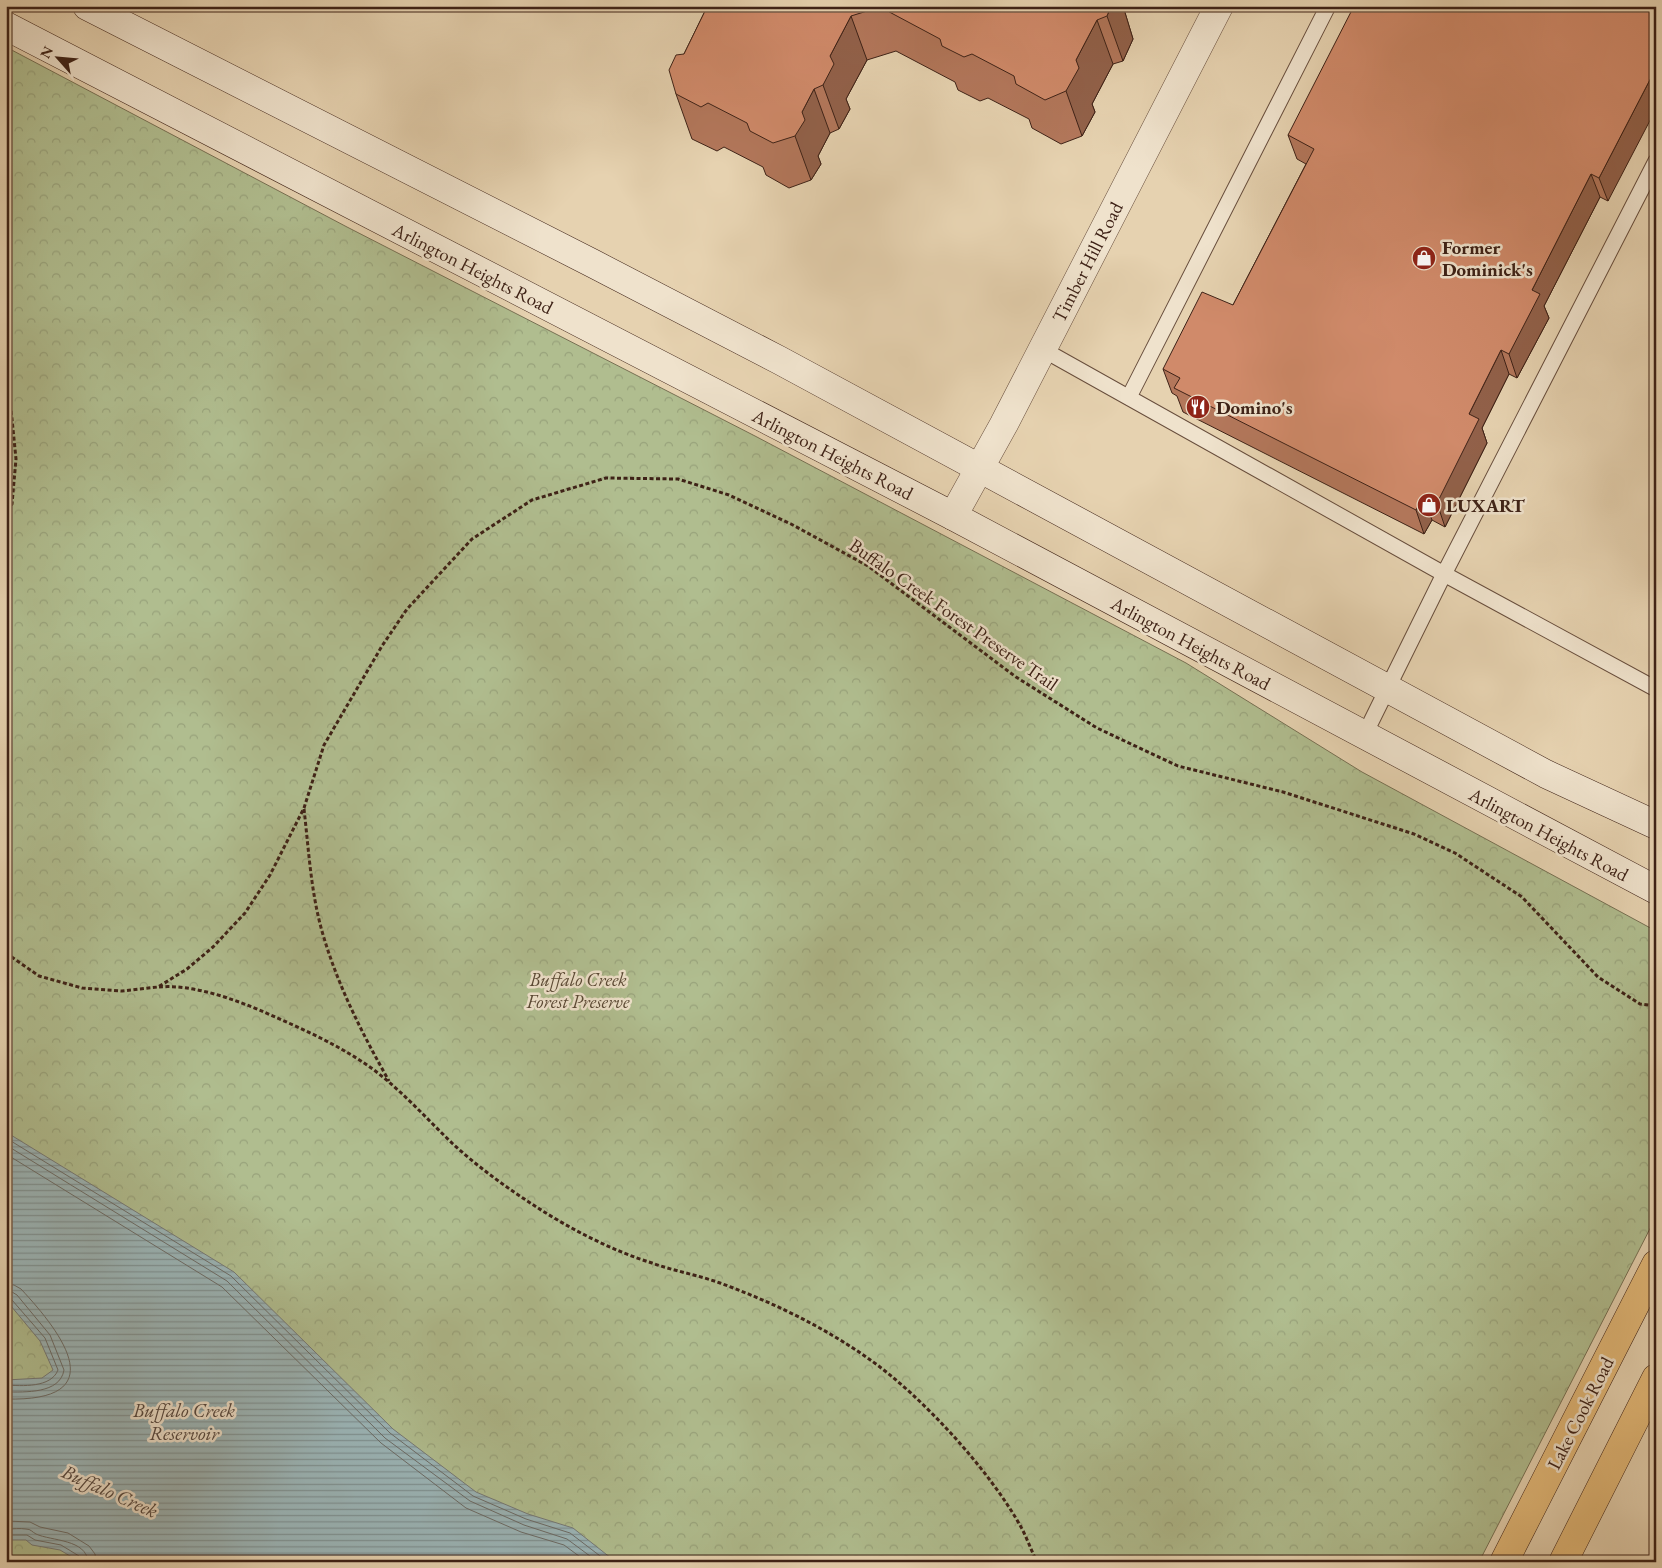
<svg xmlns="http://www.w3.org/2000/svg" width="1662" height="1568" font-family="'EB Garamond',serif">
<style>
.park{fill:url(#park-crowns);stroke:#777053}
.water{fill:url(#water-rules);stroke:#767a77}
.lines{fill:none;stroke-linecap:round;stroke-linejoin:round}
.shore{stroke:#6c6c67;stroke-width:1}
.lane-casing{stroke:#684e3d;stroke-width:17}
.street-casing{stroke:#684e3d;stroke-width:29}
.secondary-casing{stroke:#3e2217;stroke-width:29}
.primary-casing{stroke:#3e2217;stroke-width:29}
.path{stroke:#3e2217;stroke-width:3;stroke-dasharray:4 2.5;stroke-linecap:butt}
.lane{stroke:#efe2cc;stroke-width:15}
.street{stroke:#efe2cc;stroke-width:28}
.secondary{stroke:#efe2cc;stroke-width:28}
.primary{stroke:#e3b978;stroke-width:28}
.wall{fill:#b3775b;stroke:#3e2217}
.shaded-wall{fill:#92614a;stroke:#3e2217}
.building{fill:#d08a6a;stroke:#3e2217}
.labels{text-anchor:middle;stroke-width:5;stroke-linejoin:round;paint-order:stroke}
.poi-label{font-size:19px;font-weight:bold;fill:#3e2217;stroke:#efe2cc;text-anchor:start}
.street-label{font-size:19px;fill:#3e2217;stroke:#efe2cc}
.park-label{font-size:19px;font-style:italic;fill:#5a4935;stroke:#efe2cc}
.water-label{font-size:20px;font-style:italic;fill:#55473f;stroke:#efe2cc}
</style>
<defs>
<pattern id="park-crowns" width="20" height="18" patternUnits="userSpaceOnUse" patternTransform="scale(1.25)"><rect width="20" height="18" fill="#b0bd8f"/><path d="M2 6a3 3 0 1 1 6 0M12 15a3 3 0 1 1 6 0" fill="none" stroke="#98a27b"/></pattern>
<pattern id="water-rules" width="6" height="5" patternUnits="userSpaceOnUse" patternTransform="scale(1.25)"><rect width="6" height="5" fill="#9bb5b7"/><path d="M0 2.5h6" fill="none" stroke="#809394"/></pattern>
</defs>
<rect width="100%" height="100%" fill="#e6d2b0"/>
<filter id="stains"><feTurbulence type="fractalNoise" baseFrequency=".004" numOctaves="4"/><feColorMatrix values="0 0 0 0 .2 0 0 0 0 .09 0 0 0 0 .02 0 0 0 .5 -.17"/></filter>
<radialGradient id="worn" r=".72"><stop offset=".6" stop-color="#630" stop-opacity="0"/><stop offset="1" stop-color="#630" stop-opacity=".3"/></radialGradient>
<polygon class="park" points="6,47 347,227 755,436 1186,663 1362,772 1656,931 1656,1217 1479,1562 6,1562"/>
<polygon class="water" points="6,1132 234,1272 393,1429 476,1492 528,1514 573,1528 616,1562 80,1562 60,1550 32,1545 26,1540 6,1540 6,1380 42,1378 53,1370 40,1341 6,1300"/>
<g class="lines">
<g class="shore">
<polyline points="6,1138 231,1276 390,1433 473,1496 526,1519 570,1533 608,1562"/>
<polyline points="6,1145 227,1281 385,1438 470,1501 524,1525 567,1539 598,1562"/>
<polyline points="6,1154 222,1287 381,1443 466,1508 521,1532 564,1545 587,1562"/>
<path d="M6,1284L14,1285L21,1289C64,1335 113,1402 6,1399"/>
<path d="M6,1291L12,1292L17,1295L50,1335L64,1370C60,1394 25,1392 6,1392"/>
<path d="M6,1298L12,1300L45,1338L58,1370C51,1388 22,1386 6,1385"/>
<polyline points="6,1521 30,1522 40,1527 68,1533 89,1546 95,1554 96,1562"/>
<path d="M6,1529C13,1529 20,1528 26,1529C31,1529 32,1532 36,1534C51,1541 87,1539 88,1562"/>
<polyline points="6,1535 27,1535 35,1540 61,1545 79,1556 82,1562"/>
</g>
<g class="lane-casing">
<g id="lane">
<polyline points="1042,349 1444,574 1656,161"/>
<polyline points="1129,397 1328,6"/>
<polyline points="1364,736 1444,574 1656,689"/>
</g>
</g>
<g class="street-casing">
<polyline id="street" points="953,516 1004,424 1219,6"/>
</g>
<g class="secondary-casing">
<g id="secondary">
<polyline points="87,6 592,263 779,360 1546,774 1656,825"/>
<polyline points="6,26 953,516 1656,890"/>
</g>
</g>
<g class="primary-casing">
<g id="primary">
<polyline points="1504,1562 1656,1264"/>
<polyline points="1563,1562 1656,1378"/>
</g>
</g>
<g class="path">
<polyline points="6,399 11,409 16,459 12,504 6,514"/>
<path d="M304,809C309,852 311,896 324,938C339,988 363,1035 389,1081"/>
<polyline points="6,953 39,976 82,988 122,991 158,987 187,969 213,947 245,913 270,875 304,808 324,745 382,646 407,609 472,539 532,500 606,478 678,479 729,495 791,524 868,566 1016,677 1097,728 1178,766 1283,792 1414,834 1455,853 1522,897 1598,977 1640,1004 1656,1006"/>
<path d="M159,987C192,984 234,999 264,1012C302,1029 340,1045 374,1070C403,1092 427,1119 453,1144C478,1167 507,1188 535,1206C570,1229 613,1251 652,1263C674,1271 698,1275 720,1283C772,1302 824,1327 869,1359C922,1396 990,1471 1021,1527C1027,1538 1031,1550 1037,1562"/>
</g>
<use href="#lane" class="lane"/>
<use href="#street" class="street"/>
<use href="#secondary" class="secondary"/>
<use href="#primary" class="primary"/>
</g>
<g class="wall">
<polygon points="705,6 1123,6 1133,39 1123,61 1113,64 1092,104 1095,112 1082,136 1061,144 1032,128 1029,119 988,98 980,101 958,90 955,82 896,51 867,60 846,99 850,109 839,129 830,133 818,156 821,164 811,180 789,188 766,175 763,167 724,147 717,151 692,139 676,94 684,54 706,9"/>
<polygon points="1656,6 1608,201 1600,197 1544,306 1549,318 1517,378 1509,374 1482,428 1487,443 1445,527 1432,520 1424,534 1183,412 1177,396 1172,393 1163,369 1233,305 1306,164 1297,159 1288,135"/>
</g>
<g class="shaded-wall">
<polygon points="1111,6 1123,6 1133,39 1123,61 1107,16"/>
<polygon points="851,16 867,60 846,99 850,109 839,129 823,85 830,56"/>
<polygon points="1097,20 1113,64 1092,104 1095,112 1082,136 1066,91 1076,60"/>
<polygon points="1656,68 1656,109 1608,201 1599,178"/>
<polygon points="814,89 830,133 818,156 821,164 811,180 795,136 802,112"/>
<polygon points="1591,174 1600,197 1544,306 1549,318 1517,378 1509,354 1532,290"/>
<polygon points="1501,350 1509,374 1482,428 1487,443 1445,527 1437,503 1469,414"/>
<polygon points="1423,496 1432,520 1424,534 1416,510"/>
</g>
<g class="building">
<polygon points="705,6 1111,6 1107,16 1097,20 1076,60 1079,68 1066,91 1045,100 1016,84 1014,76 972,54 964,57 942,46 940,39 880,7 851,16 830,56 834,64 823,85 814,89 802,112 805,120 795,136 773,143 750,131 747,123 708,103 701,107 676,94 669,70 676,55 684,54 706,9"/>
<polygon points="1354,6 1656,6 1656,68 1599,178 1591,174 1532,290 1540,294 1509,354 1501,350 1469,414 1479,419 1437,503 1423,496 1416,510 1174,388 1180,378 1163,369 1202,292 1233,305 1314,149 1288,135"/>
</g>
<defs>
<g id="shop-disc" transform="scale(1.25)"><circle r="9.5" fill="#8f2418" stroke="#efe2cc"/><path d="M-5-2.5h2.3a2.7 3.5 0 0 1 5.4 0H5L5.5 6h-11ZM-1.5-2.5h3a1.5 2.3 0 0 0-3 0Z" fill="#fff"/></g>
<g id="restaurant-disc" transform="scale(1.25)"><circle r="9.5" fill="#8f2418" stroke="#efe2cc"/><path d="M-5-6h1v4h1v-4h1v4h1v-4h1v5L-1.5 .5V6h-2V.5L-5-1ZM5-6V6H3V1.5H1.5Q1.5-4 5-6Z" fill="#fff"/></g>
</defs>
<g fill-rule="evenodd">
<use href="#shop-disc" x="1424" y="258"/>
<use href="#restaurant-disc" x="1198" y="407"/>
<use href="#shop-disc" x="1429" y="505"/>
</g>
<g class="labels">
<g class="poi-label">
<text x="1442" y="254">Former<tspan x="1442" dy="22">Dominick's</tspan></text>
<text x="1216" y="414">Domino's</text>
<text x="1446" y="512">LUXART</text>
</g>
<g class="street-label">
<text transform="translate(1087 262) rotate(-63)" y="7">Timber Hill Road</text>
<text transform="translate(473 268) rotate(27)" y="7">Arlington Heights Road</text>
<text transform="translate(833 454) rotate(27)" y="7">Arlington Heights Road</text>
<text transform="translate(954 614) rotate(35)" y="7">Buffalo Creek Forest Preserve Trail</text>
<text transform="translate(1191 643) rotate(28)" y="7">Arlington Heights Road</text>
<text transform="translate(1549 834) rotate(28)" y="7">Arlington Heights Road</text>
<text transform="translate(1580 1413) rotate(-63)" y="7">Lake Cook Road</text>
</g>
<g class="park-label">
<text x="578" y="986">Buffalo Creek<tspan x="578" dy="22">Forest Preserve</tspan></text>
</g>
<g class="water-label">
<text x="184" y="1417">Buffalo Creek<tspan x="184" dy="23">Reservoir</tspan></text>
<text transform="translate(110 1491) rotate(24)" y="7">Buffalo Creek</text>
</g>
</g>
<rect width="1662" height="1568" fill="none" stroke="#e6d2b0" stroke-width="25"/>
<rect x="8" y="8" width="1647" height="1553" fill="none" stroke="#3e2217" stroke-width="2.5"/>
<rect x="12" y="12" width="1637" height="1543" fill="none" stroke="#3e2217"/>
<g transform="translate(58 58) rotate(297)" stroke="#efe2cc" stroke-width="4" paint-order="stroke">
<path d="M0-4L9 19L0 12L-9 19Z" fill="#3e2217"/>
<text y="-8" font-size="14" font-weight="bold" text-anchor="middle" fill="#3e2217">N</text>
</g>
<rect width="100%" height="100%" filter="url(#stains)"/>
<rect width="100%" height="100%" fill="url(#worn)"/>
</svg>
